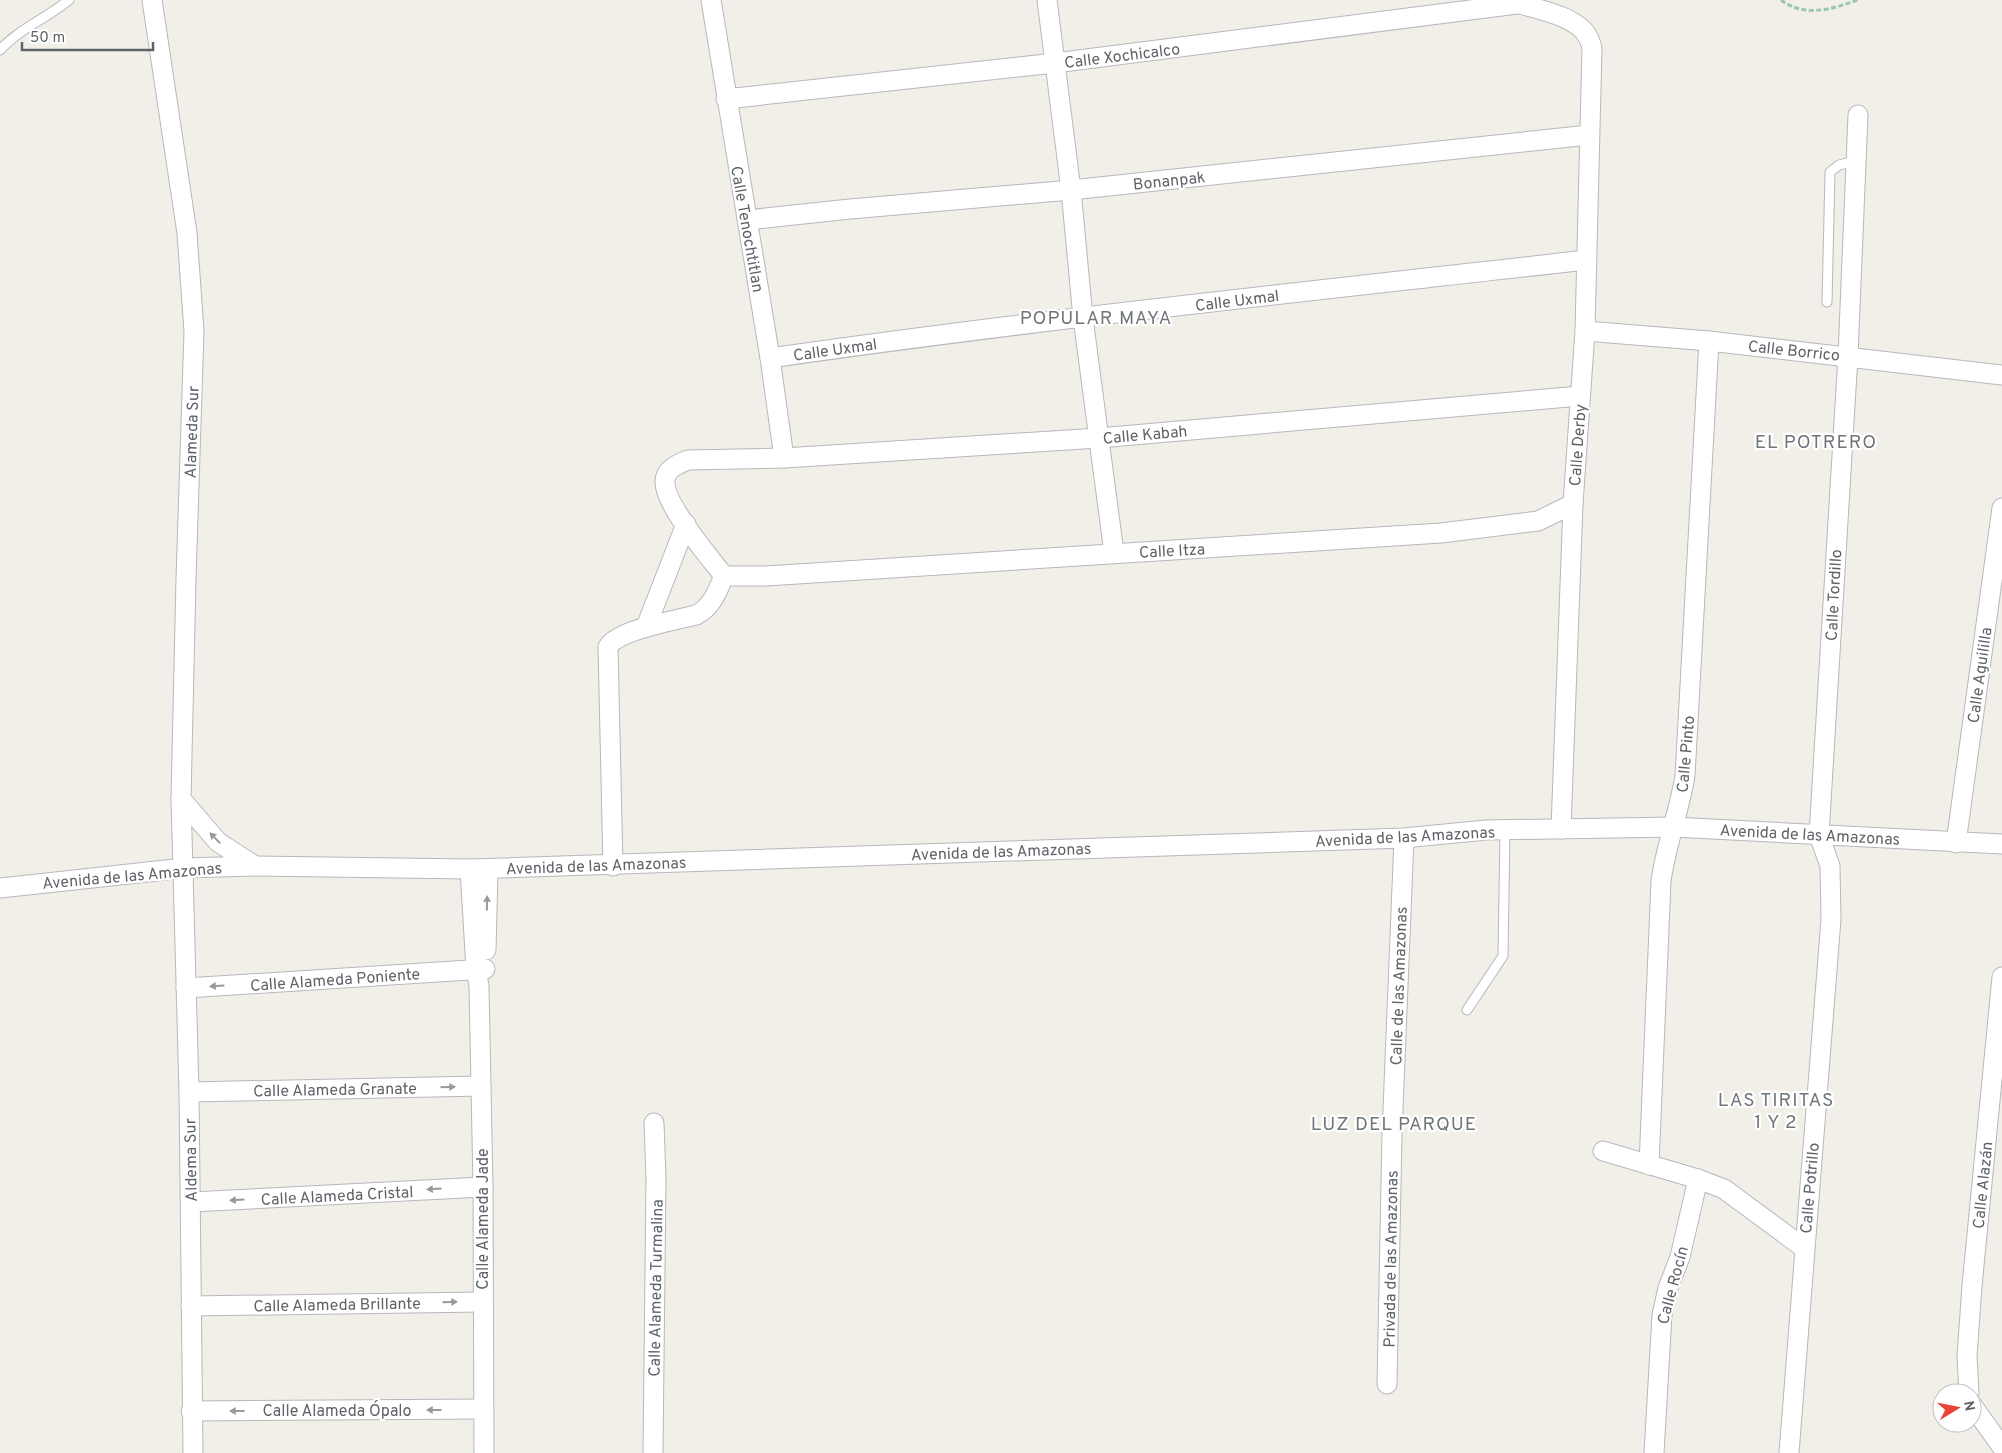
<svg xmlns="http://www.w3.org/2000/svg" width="2002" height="1453" font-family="Overpass,sans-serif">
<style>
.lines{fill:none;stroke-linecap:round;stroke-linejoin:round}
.lane-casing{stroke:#b5b8bc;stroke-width:11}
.street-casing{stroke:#b5b8bc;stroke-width:21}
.path{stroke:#9cc7a9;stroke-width:3;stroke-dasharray:5 2.5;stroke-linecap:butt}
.lane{stroke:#fff;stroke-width:9}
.street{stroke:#fff;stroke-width:19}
.oneway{fill:#979a9d}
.labels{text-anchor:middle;stroke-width:4.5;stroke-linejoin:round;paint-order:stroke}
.street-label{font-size:16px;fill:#5f6368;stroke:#fff}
.quarter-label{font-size:19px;letter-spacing:1px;fill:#70757a;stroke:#fff}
</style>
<rect width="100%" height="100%" fill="#f1efe8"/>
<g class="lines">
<g class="lane-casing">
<g id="lane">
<path d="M0,50C19,29 47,18 69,0"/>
<polyline points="1827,302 1830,172 1839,165 1856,161"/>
<polyline points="1467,1010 1503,956 1505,830"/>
</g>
</g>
<g class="street-casing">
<g id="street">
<polyline points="152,0 187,233 194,331 186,579 181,799 189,1092 193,1453"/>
<polyline points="711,0 770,358 784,458"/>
<polyline points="1047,0 1071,190 1083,318 1114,553"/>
<path d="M1506,0C1529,8 1576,14 1588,37C1590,40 1591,44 1592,48L1585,331L1573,504L1561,829"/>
<polyline points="726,99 1055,63 1517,4"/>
<polyline points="747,220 850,209 1071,190 1589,135"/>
<polyline points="1585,331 1709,341 2002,375"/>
<path d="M770,358C1041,319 1314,291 1586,260"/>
<path d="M1573,504L1538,521L1441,533L766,576H724C710,558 664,504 665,482C665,469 678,464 688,460L784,458L1099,438L1580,396"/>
<polyline points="646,627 686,524"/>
<polyline points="181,799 218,842 255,866"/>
<polyline points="1956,843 2002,508"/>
<path d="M613,866L608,647C617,630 676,620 696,615C712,607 717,592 724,576"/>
<polyline points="470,869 476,969 479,986 483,1187 484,1453"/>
<polyline points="0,888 184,868 255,866 470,869 1404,838 1486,830 1673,827 2002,844"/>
<polyline points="486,950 488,869"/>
<polyline points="186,988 485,969"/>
<polyline points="189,1092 481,1086"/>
<polyline points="1603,1151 1698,1179 1724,1189 1804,1248"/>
<path d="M1649,1165L1661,881C1666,845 1679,812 1685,776L1709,341"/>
<polyline points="191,1202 483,1187"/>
<polyline points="191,1306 482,1302"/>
<polyline points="1387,1384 1392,1134 1404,838"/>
<polyline points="1969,1393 1967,1356 1972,1286 2002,977"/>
<polyline points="1972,1405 2002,1447"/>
<polyline points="191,1411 483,1409"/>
<polyline points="653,1453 656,1178 654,1123"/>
<polyline points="1654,1453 1662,1315 1668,1288 1680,1257 1698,1179"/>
<polyline points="1789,1453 1831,919 1830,866 1819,835 1848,356 1858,115"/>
</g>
</g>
<path class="path" d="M1781,0C1805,18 1832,9 1858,0"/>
<use href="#lane" class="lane"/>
<use href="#street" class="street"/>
</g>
<defs><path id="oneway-solid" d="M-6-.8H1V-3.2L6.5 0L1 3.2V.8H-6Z" transform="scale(1.25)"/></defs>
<g class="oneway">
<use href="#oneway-solid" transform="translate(215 838) rotate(-134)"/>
<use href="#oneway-solid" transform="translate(487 903) rotate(-89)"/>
<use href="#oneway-solid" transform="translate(217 986) rotate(176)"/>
<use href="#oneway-solid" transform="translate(448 1087) rotate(-1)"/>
<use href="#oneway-solid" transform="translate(434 1189) rotate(177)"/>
<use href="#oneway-solid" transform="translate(237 1200) rotate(177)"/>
<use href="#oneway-solid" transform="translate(450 1302) rotate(-1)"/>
<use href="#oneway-solid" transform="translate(434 1410) rotate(180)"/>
<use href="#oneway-solid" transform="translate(237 1411) rotate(180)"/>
</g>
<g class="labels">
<g class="street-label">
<text transform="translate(1122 55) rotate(-7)" y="6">Calle Xochicalco</text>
<text transform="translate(1169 180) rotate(-6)" y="6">Bonanpak</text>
<text transform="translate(748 229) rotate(80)" y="6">Calle Tenochtitlan</text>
<text transform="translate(1237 300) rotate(-7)" y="6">Calle Uxmal</text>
<text transform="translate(835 349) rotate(-8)" y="6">Calle Uxmal</text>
<text transform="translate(1794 350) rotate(6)" y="6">Calle Borrico</text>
<text transform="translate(191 432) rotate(-88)" y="6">Alameda Sur</text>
<text transform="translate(1145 434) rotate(-5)" y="6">Calle Kabah</text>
<text transform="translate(1577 445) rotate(-86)" y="6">Calle Derby</text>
<text transform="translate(1172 550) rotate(-3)" y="6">Calle Itza</text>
<text transform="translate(1833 595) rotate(-87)" y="6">Calle Tordillo</text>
<text transform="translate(1979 675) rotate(-82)" y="6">Calle Aguililla</text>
<text transform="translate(1685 754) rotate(-85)" y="6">Calle Pinto</text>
<text transform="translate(1810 834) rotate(3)" y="6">Avenida de las Amazonas</text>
<text transform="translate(1405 836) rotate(-3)" y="6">Avenida de las Amazonas</text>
<text transform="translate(1001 851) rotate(-2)" y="6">Avenida de las Amazonas</text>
<text transform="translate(596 865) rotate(-2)" y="6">Avenida de las Amazonas</text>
<text transform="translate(132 875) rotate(-5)" y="6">Avenida de las Amazonas</text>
<text transform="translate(335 979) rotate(-4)" y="6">Calle Alameda Poniente</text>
<text transform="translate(1398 986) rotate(-88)" y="6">Calle de las Amazonas</text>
<text transform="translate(335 1089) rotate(-1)" y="6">Calle Alameda Granate</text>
<text transform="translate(190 1160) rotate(-91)" y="6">Aldema Sur</text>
<text transform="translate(1982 1185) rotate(-84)" y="6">Calle Alazán</text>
<text transform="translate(1809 1188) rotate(-85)" y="6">Calle Potrillo</text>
<text transform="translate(337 1195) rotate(-3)" y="6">Calle Alameda Cristal</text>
<text transform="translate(482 1219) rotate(-90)" y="6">Calle Alameda Jade</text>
<text transform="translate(1390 1259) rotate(-89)" y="6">Privada de las Amazonas</text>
<text transform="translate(1672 1285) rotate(-75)" y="6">Calle Rocín</text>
<text transform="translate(655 1288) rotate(-89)" y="6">Calle Alameda Turmalina</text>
<text transform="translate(337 1304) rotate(-1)" y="6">Calle Alameda Brillante</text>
<text x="337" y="1416">Calle Alameda Ópalo</text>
</g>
<g class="quarter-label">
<text x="1096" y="324">POPULAR MAYA</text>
<text x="1816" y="448">EL POTRERO</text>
<text x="1776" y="1106">LAS TIRITAS<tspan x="1776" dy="22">1 Y 2</tspan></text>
<text x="1394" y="1130">LUZ DEL PARQUE</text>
</g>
</g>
<g transform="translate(1957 1408) rotate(80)"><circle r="24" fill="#ffffff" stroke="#bfc1c3"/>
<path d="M0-4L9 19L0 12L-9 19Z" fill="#ea4335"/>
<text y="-8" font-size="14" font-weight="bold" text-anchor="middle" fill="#5f6368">N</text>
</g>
<path d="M22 42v8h131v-8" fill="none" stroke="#5f6368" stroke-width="2.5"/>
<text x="30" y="42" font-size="15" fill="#5f6368" stroke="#ffffff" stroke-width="4" paint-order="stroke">50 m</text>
</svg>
